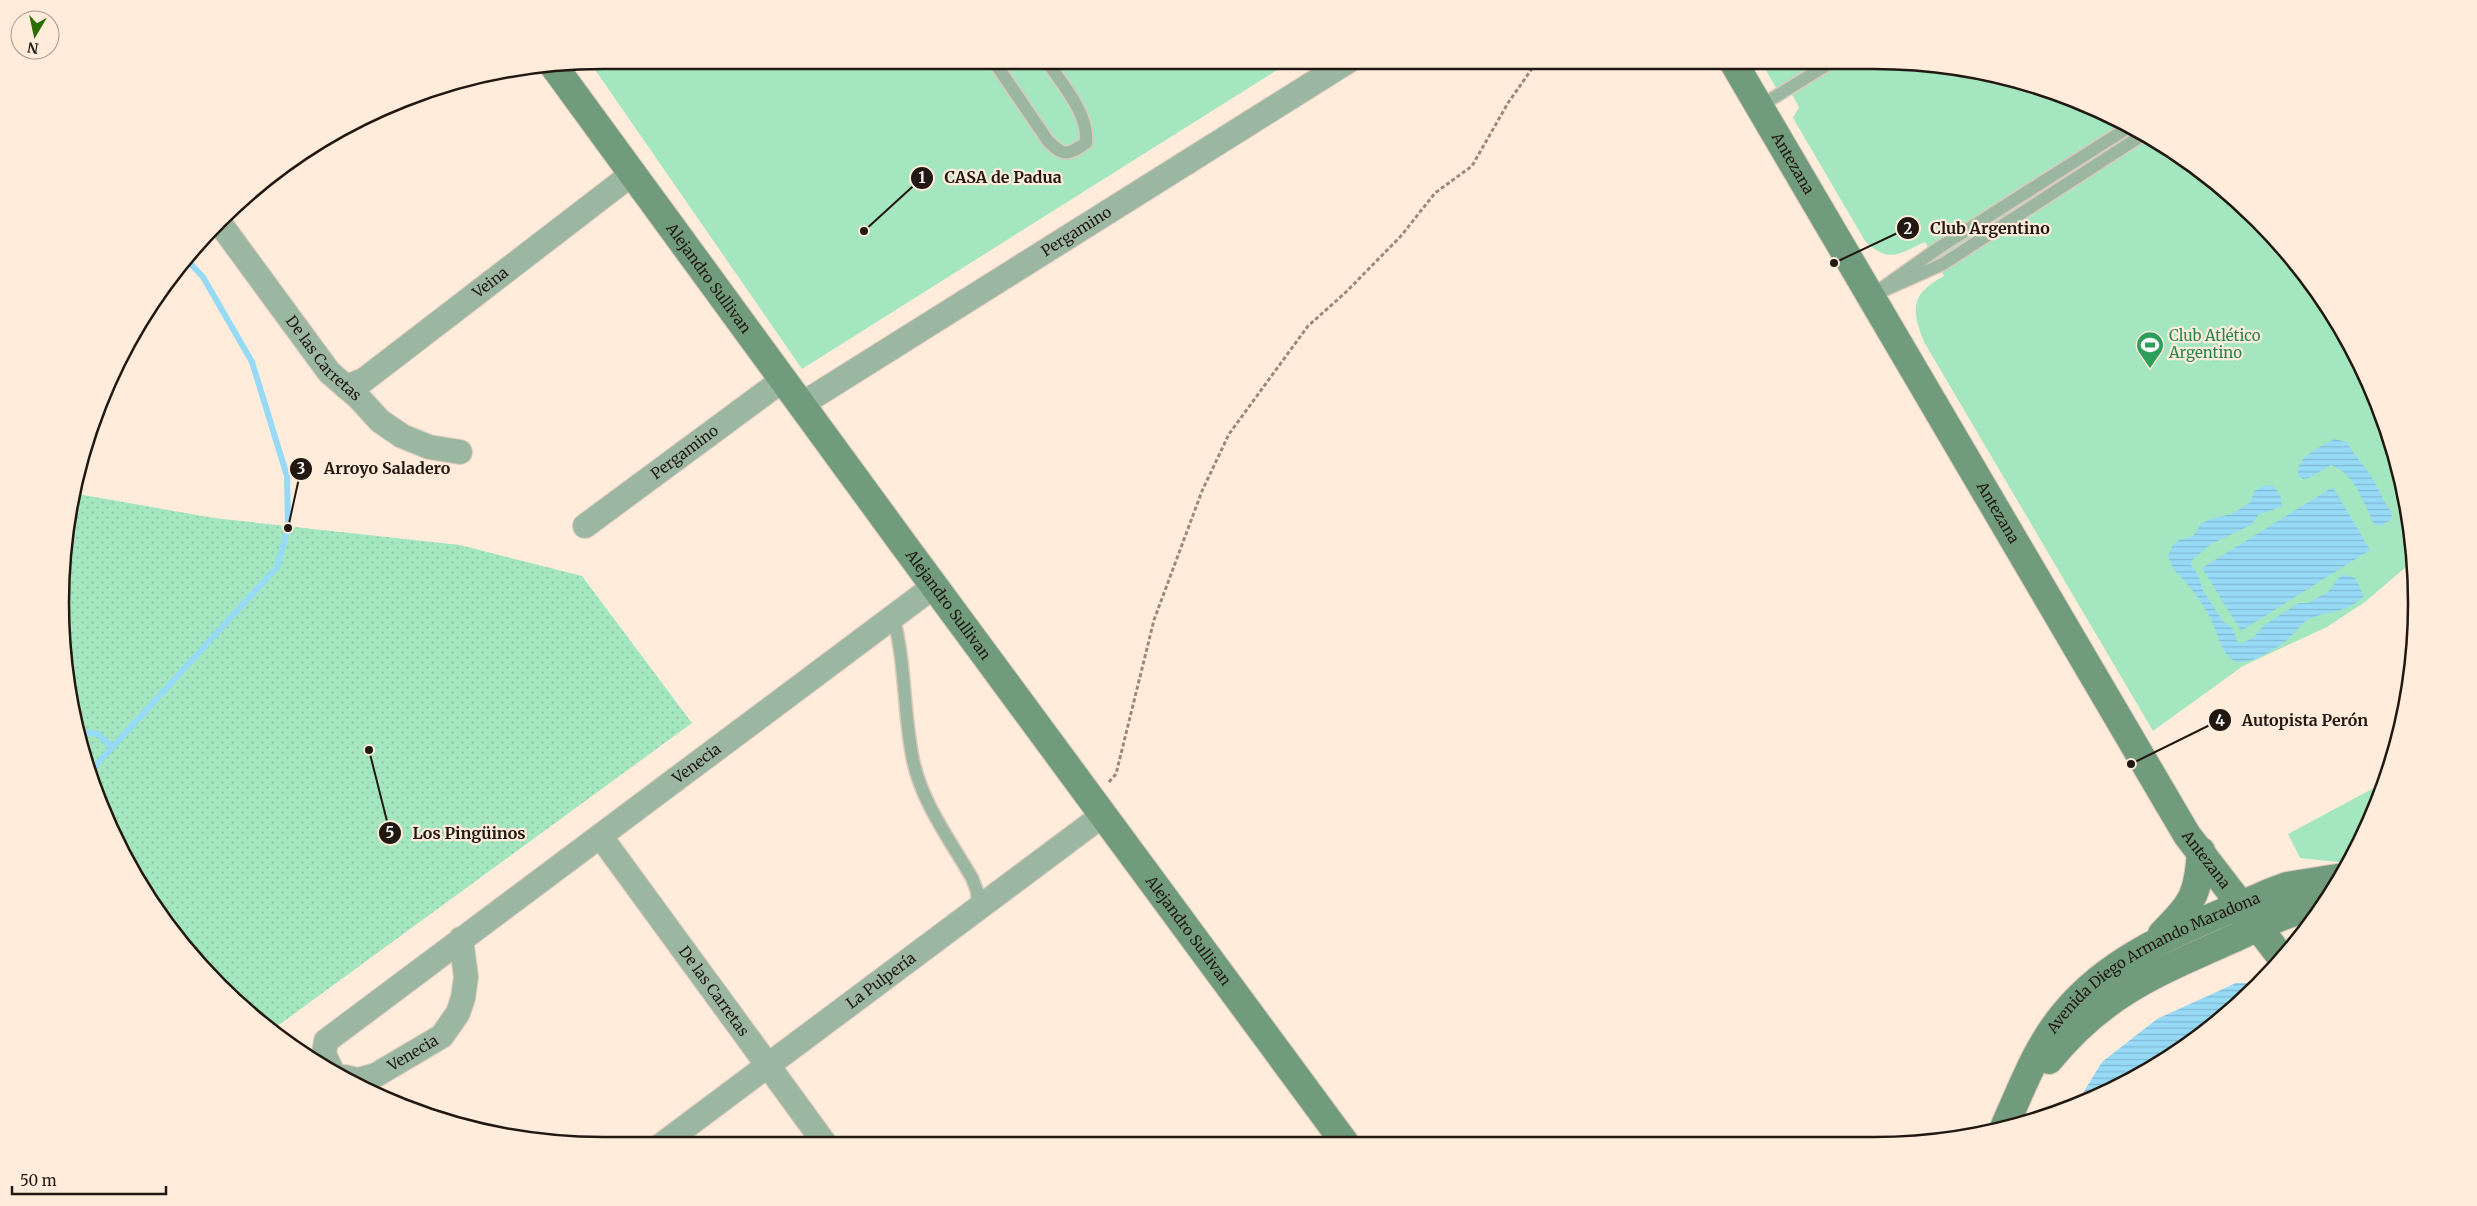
<svg xmlns="http://www.w3.org/2000/svg" width="2477" height="1206" font-family="Merriweather,serif">
<style>
.grass{fill:url(#grass-dots)}
.garden{fill:#a4e6c0}
.water{fill:url(#water-rules)}
.lines{fill:none;stroke-linecap:round;stroke-linejoin:round}
.stream{stroke:#96daf6;stroke-width:6}
.lane-casing{stroke:#dbcabb;stroke-width:15}
.street-casing{stroke:#dbcabb;stroke-width:26}
.secondary-casing{stroke:#dbcabb;stroke-width:30}
.path{stroke:#988a7d;stroke-width:3;stroke-dasharray:4 2.5;stroke-linecap:butt}
.lane{stroke:#9bb7a2;stroke-width:12}
.street{stroke:#9bb7a2;stroke-width:24}
.secondary{stroke:#709b7c;stroke-width:28}
.labels{text-anchor:middle;stroke-width:4.5;stroke-linejoin:round;paint-order:stroke}
.street-label{font-size:15px;fill:#211911;stroke:#ffecdb}
.leisure-label{font-size:15px;fill:#27864d;stroke:#ffecdb;text-anchor:start}
.rim{fill:none;stroke:#211911;stroke-width:2.5}
.leader{fill:none;stroke:#211911;stroke-width:2}
.callout-dot{fill:#211911;stroke:#ffecdb;stroke-width:2}
.mark-label{font-size:15px;text-anchor:middle;font-weight:bold;fill:#fff}
.callout-label{font-size:16px;text-anchor:middle;font-weight:bold;fill:#211911;stroke:#ffecdb;stroke-width:4.5;stroke-linejoin:round;paint-order:stroke}
</style>
<defs>
<pattern id="grass-dots" width="8" height="8" patternUnits="userSpaceOnUse" patternTransform="scale(1.25)"><rect width="8" height="8" fill="#a4e6c0"/><path d="M2 2h.1M6 6h.1" fill="none" stroke="#8dc5a4" stroke-width="1.8" stroke-linecap="round"/></pattern>
<pattern id="water-rules" width="6" height="5" patternUnits="userSpaceOnUse" patternTransform="scale(1.25)"><rect width="6" height="5" fill="#96daf6"/><path d="M0 2.5h6" fill="none" stroke="#81bad2"/></pattern>
</defs>
<rect width="100%" height="100%" fill="#ffecdb"/>
<polygon class="grass" points="72,493 214,518 460,545 582,576 692,723 272,1030 219,987 172,933 116,843 89,777 65,674 61,568"/>
<g class="garden">
<polygon points="603,60 1293,60 802,369 589,61"/>
<path d="M1760,60H1874L1980,70L2082,101L2176,152L2258,219L2326,302L2376,395L2407,497L2413,561L2365,602L2327,627L2243,666L2153,731L1924,342C1910,308 1912,293 1944,276L1925,242C1899,254 1889,264 1865,241L1793,118L1799,107L1789,89L1776,88Z"/>
<polygon points="2385,782 2376,811 2346,863 2300,858 2288,834"/>
</g>
<g class="water">
<path d="M2334,439L2347,442C2355,457 2366,467 2374,481C2380,492 2384,503 2392,513L2391,519L2382,526L2374,524C2363,502 2356,475 2331,465L2309,478L2303,479L2298,475C2297,455 2320,448 2334,439Z"/>
<path d="M2266,485L2273,486C2279,493 2283,497 2281,507L2258,515L2251,525L2211,544L2192,560L2191,565L2199,576L2203,591L2223,621L2233,629L2237,641L2241,644L2254,637L2263,626L2299,603H2308L2328,592L2342,574L2355,578L2364,596C2346,614 2330,610 2309,619C2301,623 2296,632 2289,638C2279,647 2244,670 2231,659C2218,647 2218,630 2209,616C2204,607 2199,598 2192,590C2183,578 2172,571 2168,556L2172,546L2179,540L2193,536L2201,524L2210,519L2232,514L2251,502L2254,491Z"/>
<polygon points="2333,487 2370,550 2241,631 2202,568"/>
<polygon points="2236,983 2256,983 2205,1034 2082,1105 2075,1106 2102,1062 2157,1019"/>
</g>
<g class="lines">
<g class="stream">
<polyline points="78,732 98,734 112,747"/>
<polyline points="88,774 277,567 288,528 287,476 252,362 203,277 185,258"/>
</g>
<g class="lane-casing">
<g id="lane">
<path d="M993,60L1048,141C1064,157 1068,155 1086,143C1089,114 1062,84 1046,60"/>
<polyline points="1760,106 1835,60"/>
<polyline points="2129,127 1940,247 1871,296 1943,264 2144,134"/>
<path d="M893,616C906,663 903,712 913,760C922,803 950,840 972,878L977,891L978,908"/>
</g>
</g>
<g class="street-casing">
<g id="street">
<path id="s1" d="M219,222L329,372L359,398L380,421L402,436L429,447L460,452"/>
<path id="s2" d="M346,387L364,380L632,174"/>
<path id="s3" d="M802,404L1350,60"/>
<path id="s4" d="M585,526L784,379"/>
<path id="s5" d="M601,837L826,1145"/>
<path id="s6" d="M332,1071L324,1054L326,1041L933,587"/>
<path id="s7" d="M344,1077L358,1080L376,1075L442,1036L458,1013L463,998L466,977L461,939"/>
<path id="s8" d="M660,1146L1103,815"/>
</g>
</g>
<g class="secondary-casing">
<g id="secondary">
<path id="s9" d="M1732,60L2187,835L2281,957"/>
<path id="s10" d="M553,65C815,426 1080,784 1345,1143"/>
<path d="M2162,934C2193,902 2198,896 2201,851"/>
<path d="M2049,1060C2105,991 2161,971 2239,936C2262,925 2296,908 2321,906"/>
<path id="s11" d="M2005,1125C2022,1088 2037,1046 2064,1014C2117,949 2197,925 2271,892L2287,886L2337,878"/>
</g>
</g>
<polyline class="path" points="1109,782 1116,774 1154,620 1202,491 1229,434 1308,326 1345,293 1401,236 1435,193 1472,166 1508,103 1538,60"/>
<use href="#lane" class="lane"/>
<use href="#street" class="street"/>
<use href="#secondary" class="secondary"/>
</g>
<defs>
<g id="stadium-pin" transform="scale(1.4375)"><path d="M0 17L-7.5 6A9.5 9.5 0 1 1 7.5 6Z" fill="#2e9e5b" stroke="#ffecdb"/><path d="M0-5a6.5 5 0 1 0 0 10a6.5 5 0 1 0 0-10ZM-3.5-1.8h7v3.6h-7Z" fill="#fff"/></g>
</defs>
<g fill-rule="evenodd">
<use href="#stadium-pin" x="2150" y="345"/>
</g>
<g class="labels">
<g class="street-label">
<text dy="5" stroke="none"><textPath href="#s9" startOffset="120">Antezana</textPath></text>
<text dy="5" stroke="none"><textPath href="#s3" startOffset="324">Pergamino</textPath></text>
<text dy="5" stroke="none"><textPath href="#s10" startOffset="264">Alejandro Sullivan</textPath></text>
<text dy="5" stroke="none"><textPath href="#s2" startOffset="179">Veina</textPath></text>
<text dy="5" stroke="none"><textPath href="#s1" startOffset="172">De las Carretas</textPath></text>
<text dy="5" stroke="none"><textPath href="#s4" startOffset="124">Pergamino</textPath></text>
<text dy="5" stroke="none"><textPath href="#s9" startOffset="525">Antezana</textPath></text>
<text dy="5" stroke="none"><textPath href="#s10" startOffset="669">Alejandro Sullivan</textPath></text>
<text dy="5" stroke="none"><textPath href="#s6" startOffset="495">Venecia</textPath></text>
<text dy="5" stroke="none"><textPath href="#s9" startOffset="930">Antezana</textPath></text>
<text dy="5" stroke="none"><textPath href="#s10" startOffset="1074">Alejandro Sullivan</textPath></text>
<text dy="5" stroke="none"><textPath href="#s11" startOffset="230">Avenida Diego Armando Maradona</textPath></text>
<text dy="5" stroke="none"><textPath href="#s8" startOffset="276">La Pulpería</textPath></text>
<text dy="5" stroke="none"><textPath href="#s5" startOffset="191">De las Carretas</textPath></text>
<text dy="5" stroke="none"><textPath href="#s7" startOffset="76">Venecia</textPath></text>
</g>
<g class="leisure-label">
<text x="2169" y="341">Club Atlético<tspan x="2169" dy="17">Argentino</tspan></text>
</g>
</g>
<path d="M0 0H2477V1206H0ZM603 69H1874A534 534 0 0 1 2408 603V603A534 534 0 0 1 1874 1137H603A534 534 0 0 1 69 603V603A534 534 0 0 1 603 69Z" fill="#ffecdb" fill-rule="evenodd"/>
<path class="rim" d="M603 69H1874A534 534 0 0 1 2408 603V603A534 534 0 0 1 1874 1137H603A534 534 0 0 1 69 603V603A534 534 0 0 1 603 69Z"/>
<path class="leader" d="M864 231L922 178M1834 263L1908 228M288 528L301 469M2131 764L2220 720M369 750L390 833"/>
<g class="callout-dot">
<circle cx="864" cy="231" r="5"/>
<circle cx="1834" cy="263" r="5"/>
<circle cx="288" cy="528" r="5"/>
<circle cx="2131" cy="764" r="5"/>
<circle cx="369" cy="750" r="5"/>
<circle cx="922" cy="178" r="12"/>
<circle cx="1908" cy="228" r="12"/>
<circle cx="301" cy="469" r="12"/>
<circle cx="2220" cy="720" r="12"/>
<circle cx="390" cy="833" r="12"/>
</g>
<g class="mark-label">
<text x="922" y="183">1</text>
<text x="1908" y="234">2</text>
<text x="301" y="474">3</text>
<text x="2220" y="726">4</text>
<text x="390" y="838">5</text>
</g>
<g class="callout-label">
<text x="1003" y="183">CASA de Padua</text>
<text x="1990" y="234">Club Argentino</text>
<text x="387" y="474">Arroyo Saladero</text>
<text x="2305" y="726">Autopista Perón</text>
<text x="469" y="839">Los Pingüinos</text>
</g>
<g transform="translate(35 35) rotate(189)"><circle r="24" fill="#ffecdb" stroke="#a6988a"/>
<path d="M0-4L9 19L0 12L-9 19Z" fill="#2d6d00"/>
<text y="-8" font-size="14" font-weight="bold" text-anchor="middle" fill="#211911">N</text>
</g>
<path d="M12 1186v8h154v-8" fill="none" stroke="#211911" stroke-width="2.5"/>
<text x="20" y="1186" font-size="15" fill="#211911" stroke="#ffecdb" stroke-width="4" paint-order="stroke">50 m</text>
</svg>
